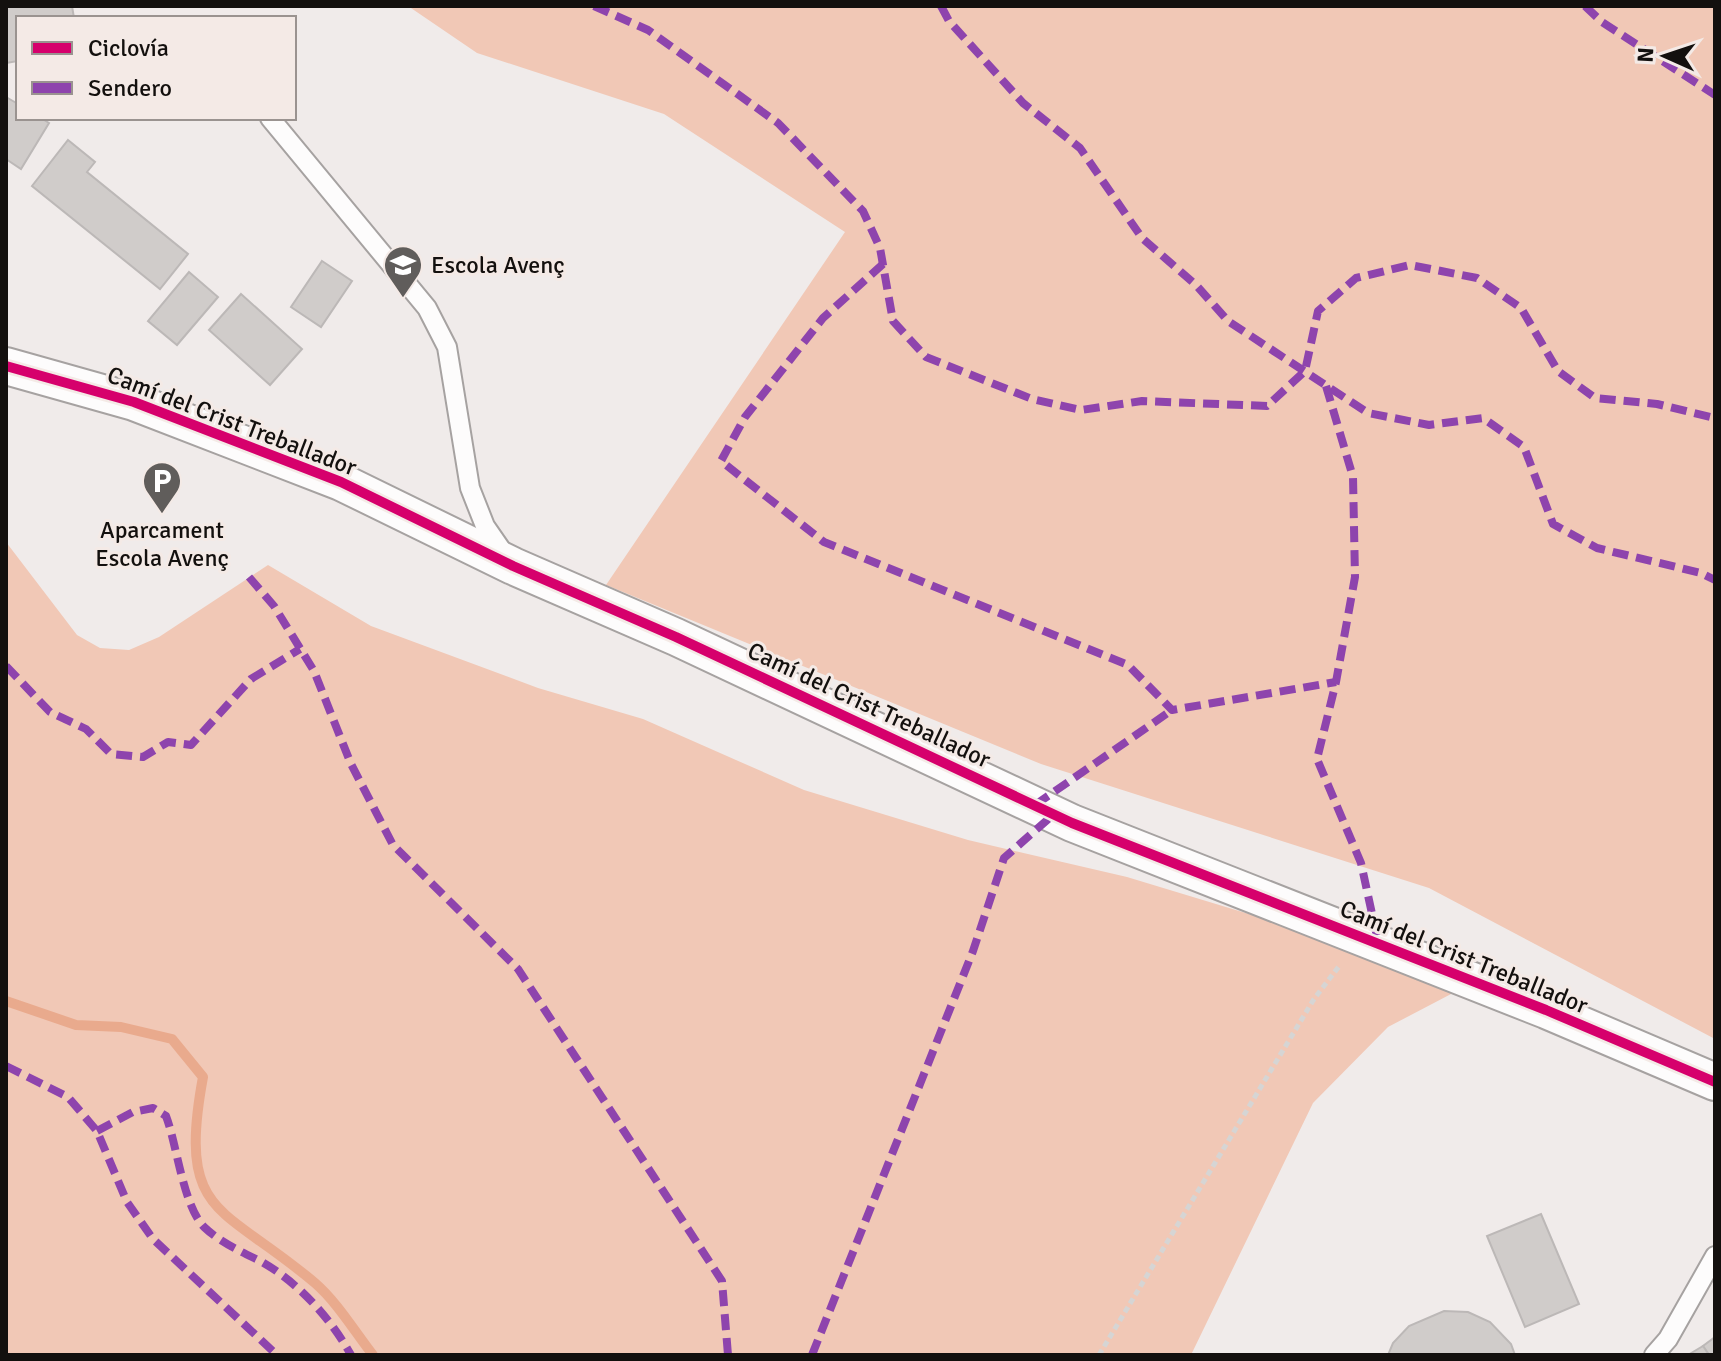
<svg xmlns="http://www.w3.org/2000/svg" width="1721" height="1361" font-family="Signika,sans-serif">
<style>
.green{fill:#f1c8b6}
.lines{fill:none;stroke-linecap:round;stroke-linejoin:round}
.stream{stroke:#e9aa8d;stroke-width:10}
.building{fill:#d0ccca;stroke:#bcb8b7;stroke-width:2}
.lane-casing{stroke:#a6a2a1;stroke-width:22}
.street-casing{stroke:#a6a2a1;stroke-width:40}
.path{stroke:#d6d5d4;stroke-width:5;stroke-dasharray:6 4;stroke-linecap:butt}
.lane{stroke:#fdfcfc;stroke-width:18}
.street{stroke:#fdfcfc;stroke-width:36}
.quiet{stroke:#8e44ad;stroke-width:8;stroke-dasharray:16 8;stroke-linecap:butt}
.cycleway-casing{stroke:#f4eae6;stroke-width:15}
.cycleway{stroke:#d6006c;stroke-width:10}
.labels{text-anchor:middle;stroke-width:6;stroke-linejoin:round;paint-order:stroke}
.poi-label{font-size:24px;fill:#13100e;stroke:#f4eae6;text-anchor:start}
.street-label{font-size:24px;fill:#13100e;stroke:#f4eae6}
</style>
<rect width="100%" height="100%" fill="#f0ebea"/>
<g class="green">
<polygon points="408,6 1715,6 1715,1039 1429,888 1041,764 606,585 845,232 664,114 477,53"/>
<polygon points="6,542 77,635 100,648 129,650 159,637 268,565 371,626 538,688 643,719 804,790 968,840 1127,877 1474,982 1388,1027 1313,1103 1191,1355 6,1355"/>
</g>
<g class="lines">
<path class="stream" d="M6,1001L76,1025L121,1027L172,1039L203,1077C177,1218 222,1204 315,1283C337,1302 355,1332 373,1355"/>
</g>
<g class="building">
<polygon points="6,6 72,6 74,18 18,18 18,61 6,63"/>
<polygon points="6,97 18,104 18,118 41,118 49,123 21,169 6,159"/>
<polygon points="68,140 95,162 87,172 188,254 160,289 32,186"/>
<polygon points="322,261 352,281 321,327 291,307"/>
<polygon points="189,272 218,297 177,345 148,321"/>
<polygon points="241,294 302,349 270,385 209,330"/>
<polygon points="1541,1214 1579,1304 1525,1327 1487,1236"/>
<polygon points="1444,1311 1468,1312 1490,1322 1511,1344 1515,1355 1388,1355 1393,1343 1409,1326"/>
<polygon points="1715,1337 1715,1355 1709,1355 1703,1346"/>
<polygon points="1703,1346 1709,1355 1688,1355"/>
</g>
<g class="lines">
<g class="lane-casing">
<g id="lane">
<polyline points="270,118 427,308 447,347 470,488 485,526 505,555"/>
<polyline points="1654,1355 1668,1339 1715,1256"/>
</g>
</g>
<g class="street-casing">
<polyline id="street" points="6,366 134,402 341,482 513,566 676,637 1072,823 1546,1010 1715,1082"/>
</g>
<polyline class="path" points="1099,1355 1314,999 1340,965"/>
<use href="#lane" class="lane"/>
<use href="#street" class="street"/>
<g class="quiet">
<polyline points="594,6 648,30 778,123 863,211 880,248 893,321 926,357 1032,399 1081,410 1142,401 1267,406 1305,371 1318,311 1356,278 1410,265 1477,278 1521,308 1558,371 1595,398 1657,404 1715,418"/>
<polyline points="941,6 949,21 1023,103 1080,148 1142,238 1196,285 1228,321 1368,413 1429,425 1483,418 1524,447 1553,524 1597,548 1701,573 1715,580"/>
<polyline points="1585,6 1602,22 1715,95"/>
<polyline points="883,264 823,318 745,417 721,461 824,542 1128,665 1172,710 1336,682"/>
<polyline points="1326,386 1353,477 1355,577 1336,682 1317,759 1361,863 1379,946"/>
<polyline points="249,577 274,606 314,671 351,764 393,845 518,969 722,1281 728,1355"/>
<polyline points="6,666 50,712 86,729 111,754 143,757 168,742 191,745 251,679 300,649"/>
<polyline points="1035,805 1172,710"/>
<polyline points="6,1066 68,1097 97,1131 127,1202 153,1239 277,1355"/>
<path d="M97,1131L133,1112L153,1108L166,1116C177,1145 183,1205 204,1227C221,1243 242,1252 262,1262C299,1283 331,1319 351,1355"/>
<polyline points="812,1355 973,951 1004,858 1054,814"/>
</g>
<g class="cycleway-casing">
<polyline id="cycleway" points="6,366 134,402 341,482 513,566 676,637 1072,823 1546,1010 1715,1082"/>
</g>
<use href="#cycleway" class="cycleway"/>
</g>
<defs>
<g id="school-pin" transform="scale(2)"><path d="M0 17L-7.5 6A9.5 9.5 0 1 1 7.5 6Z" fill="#605d5b" stroke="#f4eae6"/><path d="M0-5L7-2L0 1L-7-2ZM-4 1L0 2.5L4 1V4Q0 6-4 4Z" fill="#fff"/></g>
<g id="parking-pin" transform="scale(2)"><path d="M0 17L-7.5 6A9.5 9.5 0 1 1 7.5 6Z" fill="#605d5b" stroke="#f4eae6"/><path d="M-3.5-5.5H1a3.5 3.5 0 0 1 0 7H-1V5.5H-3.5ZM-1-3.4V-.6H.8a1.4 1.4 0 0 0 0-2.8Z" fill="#fff"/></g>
</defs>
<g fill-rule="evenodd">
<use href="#school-pin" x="403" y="265"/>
<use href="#parking-pin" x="162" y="481"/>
</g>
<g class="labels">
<g class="poi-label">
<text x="431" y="273">Escola Avenç</text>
<text x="162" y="538" text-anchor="middle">Aparcament<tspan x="162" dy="28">Escola Avenç</tspan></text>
</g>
<g class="street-label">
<text transform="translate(232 421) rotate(21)" y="8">Camí del Crist Treballador</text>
<text transform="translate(869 705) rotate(25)" y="8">Camí del Crist Treballador</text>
<text transform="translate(1464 957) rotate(22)" y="8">Camí del Crist Treballador</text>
</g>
</g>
<rect width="1721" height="1361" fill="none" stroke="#13100e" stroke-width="16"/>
<rect x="16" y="16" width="280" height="104" fill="#f4eae6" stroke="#9a9390" stroke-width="2"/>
<rect x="32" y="42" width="40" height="12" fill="#d6006c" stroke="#9a9390" stroke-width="2"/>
<text x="88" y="56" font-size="24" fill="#13100e">Ciclovía</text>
<rect x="32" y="82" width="40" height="12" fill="#8e44ad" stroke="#9a9390" stroke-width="2"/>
<text x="88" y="96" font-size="24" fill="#13100e">Sendero</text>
<g transform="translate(1665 56) rotate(273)" stroke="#f4eae6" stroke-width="6" paint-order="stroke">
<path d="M0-6L14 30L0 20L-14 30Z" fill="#13100e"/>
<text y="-12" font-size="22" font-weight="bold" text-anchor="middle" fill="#13100e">N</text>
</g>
</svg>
